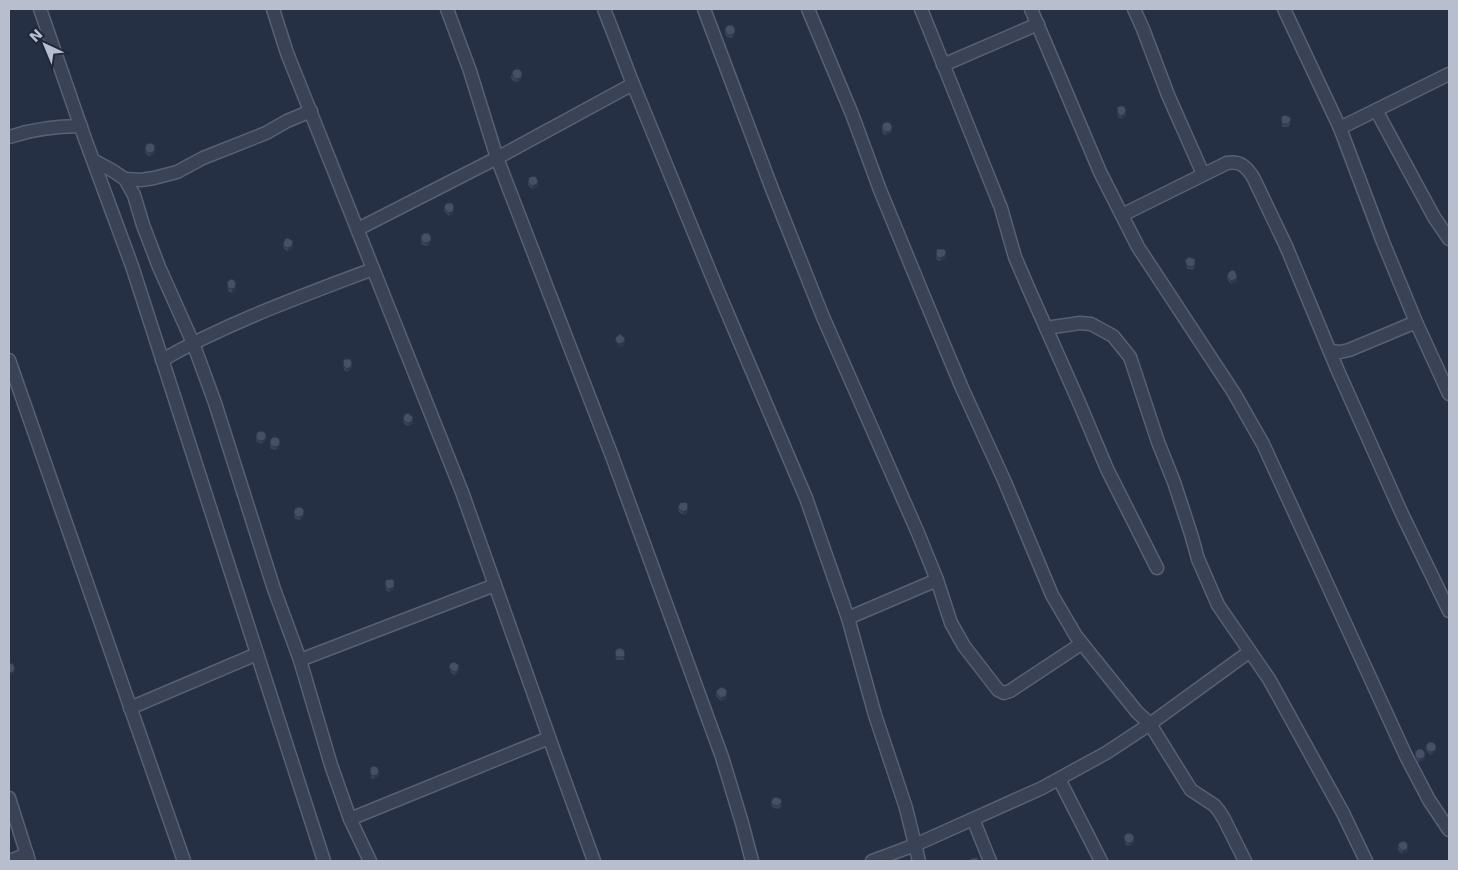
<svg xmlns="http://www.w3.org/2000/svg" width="1458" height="870" font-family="'DejaVu Sans',sans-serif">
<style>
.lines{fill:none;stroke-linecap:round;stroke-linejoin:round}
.street-casing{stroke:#596072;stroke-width:15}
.street{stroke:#3a4255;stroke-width:12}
.wall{fill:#3a4459}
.shaded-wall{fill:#303749}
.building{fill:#444f68;stroke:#303749}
</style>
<rect width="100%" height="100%" fill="#253045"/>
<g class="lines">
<g class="street-casing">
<g id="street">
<polyline points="40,9 84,136 132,266 324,861"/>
<polyline points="273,9 287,53 462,492 555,754 594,861"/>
<polyline points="447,9 470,71 497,158 612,456 722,757 742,823 752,861"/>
<polyline points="604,9 633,84 715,284 806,498 848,618 875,715 906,808 919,861"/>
<polyline points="704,9 772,189 823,317 918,533 937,580 951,623 964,646 998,690 1004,693 1010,691 1081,644"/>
<polyline points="808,9 852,114 880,190 924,297 962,388 1004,480 1052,595 1076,636 1137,712 1150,724 1191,790 1214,805 1219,811 1224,819 1245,861"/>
<polyline points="921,9 1001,208 1015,257 1027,285 1078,400 1107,469 1157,568"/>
<polyline points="1031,9 1100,172 1138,247 1234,393 1263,444 1406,756 1429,800 1449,830"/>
<polyline points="1134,9 1143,29 1168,95 1203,174"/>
<polyline points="1284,9 1340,128 1383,242 1416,322 1449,394"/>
<polyline points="943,65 1038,24"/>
<polyline points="1376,110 1434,217 1449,239"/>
<polyline points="1340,128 1449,74"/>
<path d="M9,137C33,129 55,126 81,126"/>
<polyline points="93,160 113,171 125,179 134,195 143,225 159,267 193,343 215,403 274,589 300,660 331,765 350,819 370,861"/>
<polyline points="125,179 141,180 154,178 177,172 203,158 266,133 287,121 311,111"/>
<path d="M1122,215L1227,163C1240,161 1246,166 1253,177L1286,246L1338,371L1402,514L1449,611"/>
<polyline points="358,229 497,158 633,84"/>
<polyline points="1046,328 1080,323 1091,324 1113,336 1130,357 1158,442 1174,482 1191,534 1198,559 1218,605 1269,679 1343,813 1366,861"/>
<polyline points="1330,351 1340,352 1349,350 1416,322"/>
<polyline points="9,360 184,861"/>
<path d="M162,360C229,322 302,296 373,269"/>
<polyline points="848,618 937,580"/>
<polyline points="300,660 495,585"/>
<polyline points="130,708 257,654"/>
<polyline points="1059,779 1101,861"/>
<polyline points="9,798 29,861"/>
<polyline points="350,819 549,738"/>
<polyline points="973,819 990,861"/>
<polyline points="10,861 27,854"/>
<polyline points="872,861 915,845 1042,788 1106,753 1150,724 1249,652"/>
</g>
</g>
<use href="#street" class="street"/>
</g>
<g class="wall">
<polygon points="725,31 735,31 734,36 732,38 727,37 725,34"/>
<polygon points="511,75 522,77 520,80 518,82 513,81 511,78"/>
<polygon points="1117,108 1126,114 1125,117 1121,119 1118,117"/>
<polygon points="1281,119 1291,123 1288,127 1282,127"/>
<polygon points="882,128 892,130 891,133 886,135 883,134 882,131"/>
<polygon points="145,149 155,150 154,154 150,156 147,155 145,152"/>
<polygon points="528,182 538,184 537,187 532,189 528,185"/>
<polygon points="444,208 454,209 453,214 449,216 444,211"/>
<polygon points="421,239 431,239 430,244 427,246 422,245 421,242"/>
<polygon points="283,244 293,244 292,249 288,251 285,250 283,247"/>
<polygon points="936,254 946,255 945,259 940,261 937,260 936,257"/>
<polygon points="1185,261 1195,267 1193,270 1187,269"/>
<polygon points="1227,276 1237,279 1236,282 1231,284 1227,279"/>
<polygon points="227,282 236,286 235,291 232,293 228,291"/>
<polygon points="343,361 352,365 351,370 347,372 344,370"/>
<polygon points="403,419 413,420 412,425 409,426 405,425 403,422"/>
<polygon points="256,437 266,437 265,442 262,444 257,442 256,440"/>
<polygon points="270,443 280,444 279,448 276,450 271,449 270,446"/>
<polygon points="678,507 688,508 687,513 683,515 680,513 678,510"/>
<polygon points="294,513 304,513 303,518 300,520 295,519 294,516"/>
<polygon points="394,580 394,590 389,592 386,590 385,583"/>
<polygon points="615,652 625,658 623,660 616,660"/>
<polygon points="449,666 459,668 458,673 455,675 451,673"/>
<polygon points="716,693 727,694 726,699 721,701 716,696"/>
<polygon points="1426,747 1436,748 1435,753 1431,755 1428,753 1426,750"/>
<polygon points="1415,754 1425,755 1424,760 1419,762 1416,760 1415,757"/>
<polygon points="370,769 379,774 378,777 374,779 371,778"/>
<polygon points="771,802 782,805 779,809 773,808 771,805"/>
<polygon points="1124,837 1134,840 1133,844 1129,846 1126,845"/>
<polygon points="1398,846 1408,849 1407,852 1402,854 1398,850"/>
</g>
<g class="shaded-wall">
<polygon points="735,28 734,36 732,38 732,35"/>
<polygon points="522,74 520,80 518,82 518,79"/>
<polygon points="1126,110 1125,117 1121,119 1121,116"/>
<polygon points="892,127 891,133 886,135 886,132"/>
<polygon points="155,147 154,154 150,156 150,153"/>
<polygon points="538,181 537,187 532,189 532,186"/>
<polygon points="454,206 453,214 449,216 449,213"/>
<polygon points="431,236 430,244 427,246 427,243"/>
<polygon points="293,241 292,249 288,251 288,248"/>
<polygon points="946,252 945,259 940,261 940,258"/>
<polygon points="1237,276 1236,282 1231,284 1231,281"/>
<polygon points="236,283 235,291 232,293 232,289"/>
<polygon points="625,338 624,346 618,347 618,344"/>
<polygon points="352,362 351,370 347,372 347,369"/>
<polygon points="413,417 412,425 409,426 409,423"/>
<polygon points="266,434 265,442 262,444 262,441"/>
<polygon points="280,440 279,448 276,450 276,447"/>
<polygon points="688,505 687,513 683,515 683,512"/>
<polygon points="304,510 303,518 300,520 300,517"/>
<polygon points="394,587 394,590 389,592 389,589"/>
<polygon points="459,665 458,673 455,675 455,672"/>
<polygon points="15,668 14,674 11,676 11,673"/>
<polygon points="727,691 726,699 721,701 721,698"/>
<polygon points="1436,745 1435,753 1431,755 1431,752"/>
<polygon points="1425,752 1424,760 1419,762 1419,759"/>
<polygon points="379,771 378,777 374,779 374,776"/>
<polygon points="1134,837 1133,844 1129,846 1129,843"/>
<polygon points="1408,846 1407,852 1402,854 1402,851"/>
</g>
<g class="building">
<circle cx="730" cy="30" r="5"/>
<circle cx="517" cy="74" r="5"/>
<polygon points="1119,106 1124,106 1126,110 1125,114 1121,116 1118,114 1117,108"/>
<polygon points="1285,115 1290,117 1291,120 1288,124 1282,124 1281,119 1282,116"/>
<circle cx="887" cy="127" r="5"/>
<circle cx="150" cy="148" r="5"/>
<polygon points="533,176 536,177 538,181 537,184 532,186 528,182 529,178"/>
<polygon points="447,203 452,203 454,206 453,211 449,213 444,208 445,205"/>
<circle cx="426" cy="238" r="5"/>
<polygon points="288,238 293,241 292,246 288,248 285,247 283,244 285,239"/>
<polygon points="937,249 944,249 946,252 945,256 940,258 937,257 936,254"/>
<polygon points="1190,257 1195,259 1195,264 1193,267 1187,266 1185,261 1187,258"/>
<polygon points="1232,270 1235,271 1237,276 1236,279 1231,281 1227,276 1229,272"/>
<polygon points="231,279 234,280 236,283 235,288 232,289 228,288 227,282"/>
<polygon points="620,334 625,338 624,342 618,344 615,340 616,337"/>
<polygon points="345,359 350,359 352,362 351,367 347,369 344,367 343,361"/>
<polygon points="408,413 413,417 412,421 409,423 405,422 403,419 405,414"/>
<circle cx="261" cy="436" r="5"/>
<circle cx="275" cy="442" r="5"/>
<polygon points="686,502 688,505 687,510 683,512 680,510 678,507 680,503"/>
<circle cx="299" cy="512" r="5"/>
<polygon points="391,579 394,580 394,587 389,589 386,587 385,583 386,580"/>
<polygon points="620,648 624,650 625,655 623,657 616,657 615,652 617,649"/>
<polygon points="454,662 459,665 458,670 455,672 451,670 449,666 451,663"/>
<polygon points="10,663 13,664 15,668 14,671 11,673 9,673 9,664"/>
<polygon points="721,687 724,688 727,691 726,696 721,698 716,693 717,690"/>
<circle cx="1431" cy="747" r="5"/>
<circle cx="1420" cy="754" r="5"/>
<polygon points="372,766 377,767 379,771 378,774 374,776 371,775 370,769"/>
<polygon points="776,797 781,799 782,802 779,806 773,805 771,802 773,798"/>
<circle cx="1129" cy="838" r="5"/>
<polygon points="1403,841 1406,842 1408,846 1407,849 1402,851 1398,846 1399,843"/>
<polygon points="972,858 977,858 979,861 970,861 970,860"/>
</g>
<rect width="1458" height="870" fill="none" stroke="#b8bece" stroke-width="20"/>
<g transform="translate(45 45) rotate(316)" stroke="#1f273a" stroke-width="4" paint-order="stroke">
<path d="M0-4L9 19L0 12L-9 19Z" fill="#b8bece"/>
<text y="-8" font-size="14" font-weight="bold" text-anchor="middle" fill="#b8bece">N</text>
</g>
</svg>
